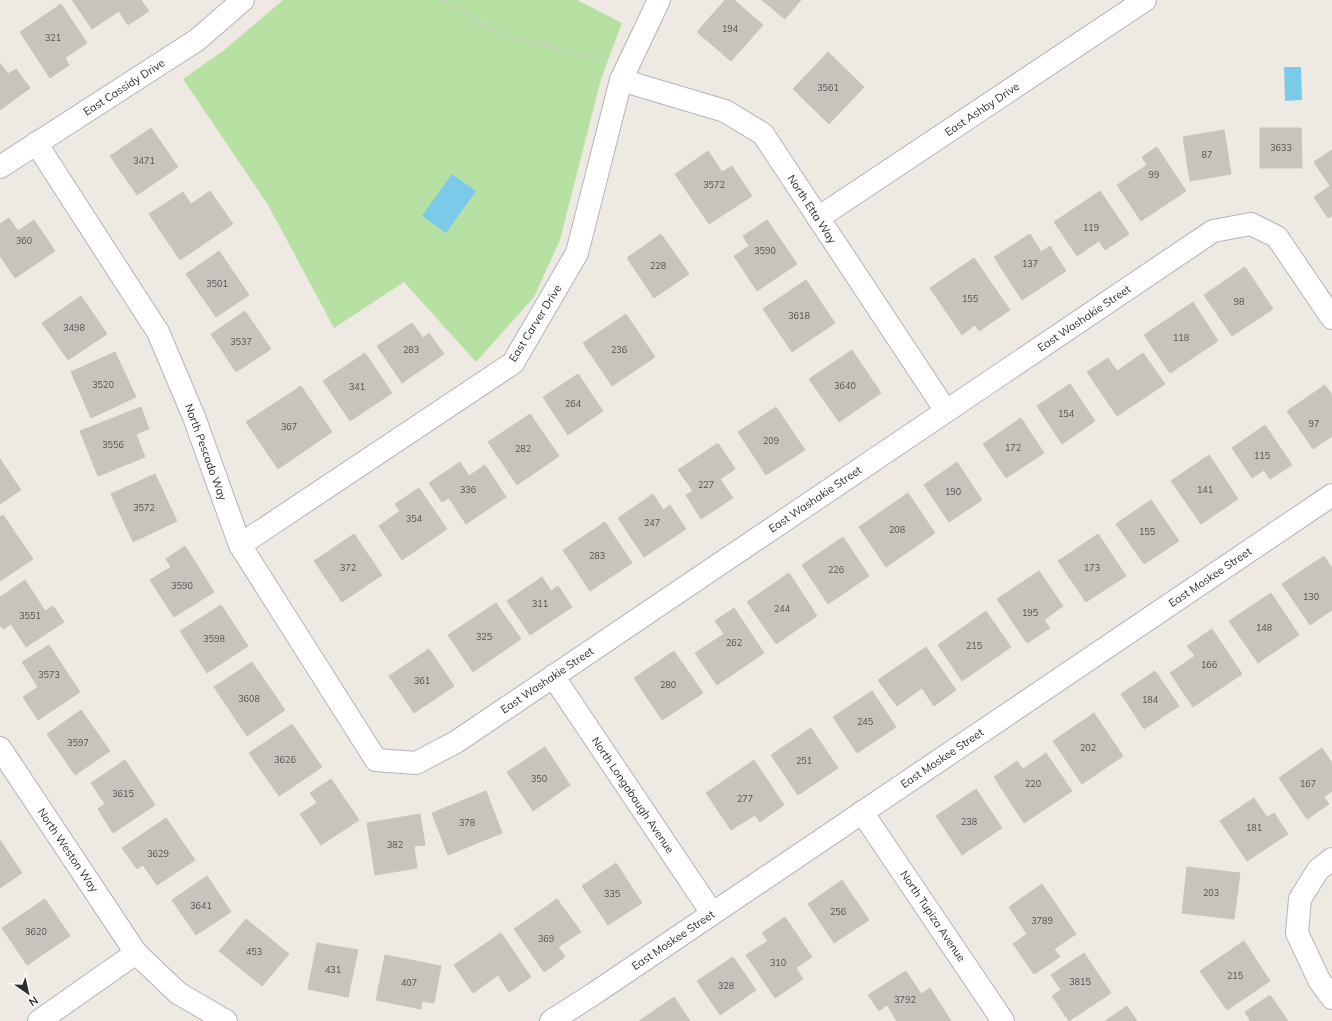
<svg xmlns="http://www.w3.org/2000/svg" width="1332" height="1021" font-family="Mulish,sans-serif">
<style>
.green{fill:#b6e1a2}
.water{fill:#7ccae9}
.building{fill:#c7c3bd;stroke:#cac5bb}
.lines{fill:none;stroke-linecap:round;stroke-linejoin:round}
.minor-casing{stroke:#b2b3bd;stroke-width:24}
.path{stroke:#c9c9c9;stroke-width:2.5;stroke-dasharray:3 2;stroke-linecap:butt}
.minor{stroke:#fff;stroke-width:22}
.labels{text-anchor:middle;stroke-width:3;stroke-linejoin:round;paint-order:stroke}
.number-label{font-size:9px;fill:#545352}
.street-label{font-size:11px;fill:#2e2e2e;stroke:#fff}
</style>
<rect width="100%" height="100%" fill="#eee9e2"/>
<polygon class="green" points="283,0 577,0 622,23 601,79 560,240 534,297 476,362 404,282 334,328 268,205 183,79 223,51"/>
<g class="water">
<polygon points="1284,67 1301,67 1302,100 1285,101"/>
<polygon points="452,174 476,191 446,233 422,216"/>
</g>
<g class="building">
<polygon points="72,0 141,0 149,11 128,25 119,11 92,29"/>
<polygon points="725,0 734,0 763,25 731,61 697,32"/>
<polygon points="762,0 801,0 785,19"/>
<polygon points="61,4 87,43 65,58 69,65 50,78 20,32"/>
<polygon points="828,52 864,87 829,124 793,89"/>
<polygon points="0,63 8,74 16,69 30,88 0,110"/>
<polygon points="151,128 178,167 137,195 110,156"/>
<polygon points="1260,128 1301,128 1302,168 1260,168"/>
<polygon points="1224,130 1231,174 1190,181 1183,137"/>
<polygon points="1157,147 1186,191 1141,221 1117,185 1147,165 1142,157"/>
<polygon points="1332,150 1332,216 1328,218 1314,197 1330,186 1314,162"/>
<polygon points="708,151 722,172 732,166 752,196 709,224 675,174"/>
<polygon points="210,191 233,224 180,260 149,214 183,192 191,204"/>
<polygon points="1100,191 1129,234 1105,250 1099,241 1077,256 1054,222"/>
<polygon points="9,218 18,231 34,220 55,251 15,278 0,256 0,224"/>
<polygon points="767,220 797,264 757,291 734,256 749,246 743,236"/>
<polygon points="661,234 689,274 654,298 627,258"/>
<polygon points="1030,234 1041,252 1050,246 1066,271 1022,300 994,257"/>
<polygon points="219,251 249,295 216,317 186,274"/>
<polygon points="974,258 1010,310 979,331 975,325 962,335 930,288"/>
<polygon points="1245,267 1273,309 1232,336 1204,295"/>
<polygon points="806,280 835,323 792,352 763,309"/>
<polygon points="81,296 107,334 68,360 42,323"/>
<polygon points="1193,302 1218,341 1170,373 1144,335"/>
<polygon points="245,311 271,349 236,372 211,334"/>
<polygon points="626,314 655,357 612,386 583,343"/>
<polygon points="412,323 423,338 429,333 444,354 402,383 377,346"/>
<polygon points="852,350 881,393 839,422 809,379"/>
<polygon points="115,352 136,397 91,418 71,372"/>
<polygon points="365,353 392,393 350,421 323,381"/>
<polygon points="1143,353 1165,384 1117,416 1087,372 1108,358 1117,371"/>
<polygon points="578,374 603,411 568,435 543,397"/>
<polygon points="1070,384 1095,421 1062,444 1037,406"/>
<polygon points="1325,385 1332,395 1332,436 1313,449 1287,411"/>
<polygon points="301,386 332,432 278,469 246,422"/>
<polygon points="141,407 149,429 136,434 145,457 98,476 80,431"/>
<polygon points="776,407 805,450 766,475 738,432"/>
<polygon points="530,414 559,456 517,485 488,442"/>
<polygon points="1021,418 1044,453 1006,478 983,444"/>
<polygon points="1265,425 1292,465 1270,479 1264,470 1252,478 1232,448"/>
<polygon points="718,443 735,469 720,479 733,498 701,519 686,495 693,491 678,470"/>
<polygon points="1209,455 1238,499 1201,524 1171,481"/>
<polygon points="0,459 21,490 0,504"/>
<polygon points="460,462 469,476 485,465 506,497 466,524 449,498 442,502 429,483"/>
<polygon points="957,462 982,500 949,522 924,485"/>
<polygon points="155,474 177,521 133,542 111,494"/>
<polygon points="419,488 447,529 402,560 379,526 400,511 395,504"/>
<polygon points="908,493 935,533 886,567 859,527"/>
<polygon points="653,494 663,510 670,505 686,529 644,557 618,518"/>
<polygon points="1151,500 1179,541 1144,564 1116,524"/>
<polygon points="3,515 33,559 0,581 0,517"/>
<polygon points="605,522 632,563 590,591 563,550"/>
<polygon points="354,534 382,575 342,602 314,561"/>
<polygon points="1098,534 1126,576 1086,602 1058,561"/>
<polygon points="843,537 869,576 828,604 802,565"/>
<polygon points="185,546 214,592 174,617 150,580 171,567 166,559"/>
<polygon points="1324,556 1332,568 1332,610 1310,625 1282,584"/>
<polygon points="1039,571 1063,606 1044,620 1050,628 1027,643 997,599"/>
<polygon points="789,573 817,616 776,644 747,602"/>
<polygon points="542,577 551,591 558,586 572,607 530,635 507,601"/>
<polygon points="25,580 45,611 53,606 64,622 26,647 11,624 3,629 0,625 0,597"/>
<polygon points="1271,593 1299,635 1258,663 1229,621"/>
<polygon points="496,603 521,639 473,672 448,635"/>
<polygon points="221,605 248,646 207,673 180,631"/>
<polygon points="734,608 764,653 717,685 695,653 724,634 715,621"/>
<polygon points="986,611 1011,647 962,681 938,645"/>
<polygon points="1212,629 1242,674 1193,707 1170,673 1195,656 1187,646"/>
<polygon points="49,645 80,692 38,720 23,697 38,687 22,662"/>
<polygon points="926,647 956,690 934,706 922,688 897,706 878,680"/>
<polygon points="429,649 454,686 414,713 389,676"/>
<polygon points="674,651 703,693 662,720 634,678"/>
<polygon points="252,662 285,710 247,736 214,687"/>
<polygon points="1155,671 1179,706 1144,729 1121,694"/>
<polygon points="872,691 896,727 857,753 833,717"/>
<polygon points="81,710 110,751 75,775 47,734"/>
<polygon points="1094,713 1123,756 1082,784 1053,741"/>
<polygon points="292,724 322,767 279,796 249,753"/>
<polygon points="811,728 838,768 798,795 771,755"/>
<polygon points="545,747 570,785 533,811 507,772"/>
<polygon points="1322,748 1332,763 1332,791 1324,797 1329,804 1307,819 1279,778"/>
<polygon points="1046,753 1072,791 1024,823 994,777 1017,761 1023,769"/>
<polygon points="125,760 155,805 113,833 98,809 105,804 91,783"/>
<polygon points="754,760 784,805 760,822 755,815 731,830 706,793"/>
<polygon points="331,779 359,820 321,845 300,814 317,803 310,793"/>
<polygon points="976,789 1002,828 962,855 936,816"/>
<polygon points="486,791 502,833 448,855 432,813"/>
<polygon points="1254,798 1267,817 1274,813 1288,834 1247,861 1220,821"/>
<polygon points="420,814 425,845 414,846 417,868 375,875 367,823"/>
<polygon points="166,818 195,860 157,885 143,865 137,869 122,848"/>
<polygon points="0,840 22,873 0,888"/>
<polygon points="616,863 642,903 608,925 582,886"/>
<polygon points="1187,867 1240,873 1234,919 1182,913"/>
<polygon points="207,876 231,912 196,935 172,900"/>
<polygon points="842,880 869,920 834,943 808,904"/>
<polygon points="1042,884 1076,934 1054,949 1060,957 1034,974 1013,944 1027,934 1009,907"/>
<polygon points="45,899 70,936 27,965 2,928"/>
<polygon points="557,899 581,932 558,947 565,957 544,972 514,929"/>
<polygon points="785,917 812,957 796,968 803,979 775,998 746,955 768,941 762,933"/>
<polygon points="246,919 289,954 262,986 219,951"/>
<polygon points="501,933 531,977 509,992 498,975 473,993 454,965"/>
<polygon points="1244,941 1270,981 1227,1010 1200,971"/>
<polygon points="317,943 358,950 348,997 308,989"/>
<polygon points="1084,953 1111,993 1069,1021 1052,996 1061,990 1051,975"/>
<polygon points="385,955 441,966 434,1003 422,1001 421,1009 376,1000"/>
<polygon points="733,957 756,990 720,1015 697,981"/>
<polygon points="906,971 921,994 930,988 951,1021 897,1021 887,1005 879,1011 868,995"/>
<polygon points="1270,995 1288,1021 1249,1021 1250,1020 1245,1012"/>
<polygon points="674,997 690,1021 639,1021"/>
<polygon points="1127,1006 1137,1021 1105,1021"/>
</g>
<g class="lines">
<g class="minor-casing">
<g id="minor">
<polyline points="621,80 725,111 763,134 946,411"/>
<polyline points="36,143 158,332 194,417 240,545 376,760 416,763 456,742 1213,231 1251,224 1277,237 1332,318"/>
<polyline points="0,167 197,40 243,0"/>
<polyline points="818,218 1145,0"/>
<polyline points="240,545 513,363 577,253 621,80 659,0"/>
<polyline points="553,676 712,913"/>
<polyline points="0,748 136,953 178,993 226,1021"/>
<polyline points="862,812 1003,1021"/>
<polyline points="1332,859 1318,870 1300,899 1297,933 1319,980 1332,998"/>
<polyline points="39,1021 136,953"/>
<polyline points="551,1021 595,993 1332,495"/>
</g>
</g>
<polyline class="path" points="442,0 503,35 599,59 603,63"/>
<use href="#minor" class="minor"/>
</g>
<g class="labels">
<g class="number-label">
<text x="730" y="32">194</text>
<text x="53" y="41">321</text>
<text x="828" y="91">3561</text>
<text x="1281" y="151">3633</text>
<text x="1207" y="158">87</text>
<text x="144" y="164">3471</text>
<text x="1154" y="178">99</text>
<text x="714" y="188">3572</text>
<text x="1091" y="231">119</text>
<text x="24" y="244">360</text>
<text x="765" y="254">3590</text>
<text x="1030" y="267">137</text>
<text x="658" y="269">228</text>
<text x="217" y="287">3501</text>
<text x="970" y="302">155</text>
<text x="1239" y="305">98</text>
<text x="799" y="319">3618</text>
<text x="74" y="331">3498</text>
<text x="1181" y="341">118</text>
<text x="241" y="345">3537</text>
<text x="411" y="353">283</text>
<text x="619" y="353">236</text>
<text x="103" y="388">3520</text>
<text x="845" y="389">3640</text>
<text x="357" y="390">341</text>
<text x="573" y="407">264</text>
<text x="1066" y="417">154</text>
<text x="1314" y="427">97</text>
<text x="289" y="430">367</text>
<text x="771" y="444">209</text>
<text x="113" y="448">3556</text>
<text x="1013" y="451">172</text>
<text x="523" y="452">282</text>
<text x="1262" y="459">115</text>
<text x="706" y="488">227</text>
<text x="468" y="493">336</text>
<text x="1205" y="493">141</text>
<text x="953" y="495">190</text>
<text x="144" y="511">3572</text>
<text x="414" y="522">354</text>
<text x="652" y="526">247</text>
<text x="897" y="533">208</text>
<text x="1147" y="535">155</text>
<text x="597" y="559">283</text>
<text x="348" y="571">372</text>
<text x="1092" y="571">173</text>
<text x="836" y="573">226</text>
<text x="182" y="589">3590</text>
<text x="1311" y="600">130</text>
<text x="540" y="607">311</text>
<text x="782" y="612">244</text>
<text x="1030" y="616">195</text>
<text x="30" y="619">3551</text>
<text x="1264" y="631">148</text>
<text x="484" y="640">325</text>
<text x="214" y="642">3598</text>
<text x="734" y="646">262</text>
<text x="974" y="649">215</text>
<text x="1209" y="668">166</text>
<text x="49" y="678">3573</text>
<text x="422" y="684">361</text>
<text x="668" y="688">280</text>
<text x="249" y="702">3608</text>
<text x="1150" y="703">184</text>
<text x="865" y="725">245</text>
<text x="78" y="746">3597</text>
<text x="1088" y="751">202</text>
<text x="285" y="763">3626</text>
<text x="804" y="764">251</text>
<text x="539" y="782">350</text>
<text x="1033" y="787">220</text>
<text x="1308" y="787">167</text>
<text x="123" y="797">3615</text>
<text x="745" y="802">277</text>
<text x="969" y="825">238</text>
<text x="467" y="826">378</text>
<text x="1254" y="831">181</text>
<text x="395" y="848">382</text>
<text x="158" y="857">3629</text>
<text x="1211" y="896">203</text>
<text x="612" y="897">335</text>
<text x="201" y="909">3641</text>
<text x="838" y="915">256</text>
<text x="1042" y="924">3789</text>
<text x="36" y="935">3620</text>
<text x="546" y="942">369</text>
<text x="254" y="955">453</text>
<text x="778" y="966">310</text>
<text x="333" y="973">431</text>
<text x="1235" y="979">215</text>
<text x="1080" y="985">3815</text>
<text x="409" y="986">407</text>
<text x="726" y="989">328</text>
<text x="905" y="1003">3792</text>
</g>
<g class="street-label">
<text transform="translate(124 87) rotate(-33)" y="4">East Cassidy Drive</text>
<text transform="translate(982 109) rotate(-34)" y="4">East Ashby Drive</text>
<text transform="translate(812 209) rotate(57)" y="4">North Etta Way</text>
<text transform="translate(1084 318) rotate(-34)" y="4">East Washakie Street</text>
<text transform="translate(535 323) rotate(-58)" y="4">East Carver Drive</text>
<text transform="translate(206 452) rotate(70)" y="4">North Pescado Way</text>
<text transform="translate(815 499) rotate(-34)" y="4">East Washakie Street</text>
<text transform="translate(1210 577) rotate(-34)" y="4">East Moskee Street</text>
<text transform="translate(547 680) rotate(-34)" y="4">East Washakie Street</text>
<text transform="translate(942 758) rotate(-34)" y="4">East Moskee Street</text>
<text transform="translate(633 795) rotate(56)" y="4">North Longabaugh Avenue</text>
<text transform="translate(68 850) rotate(56)" y="4">North Weston Way</text>
<text transform="translate(933 916) rotate(56)" y="4">North Tupiza Avenue</text>
<text transform="translate(673 940) rotate(-34)" y="4">East Moskee Street</text>
</g>
</g>
<g transform="translate(28 993) rotate(146)" stroke="#ffffff" stroke-width="3" paint-order="stroke">
<path d="M0-3L7 15L0 10L-7 15Z" fill="#2e2e2e"/>
<text y="-6" font-size="11" font-weight="bold" text-anchor="middle" fill="#2e2e2e">N</text>
</g>
</svg>
